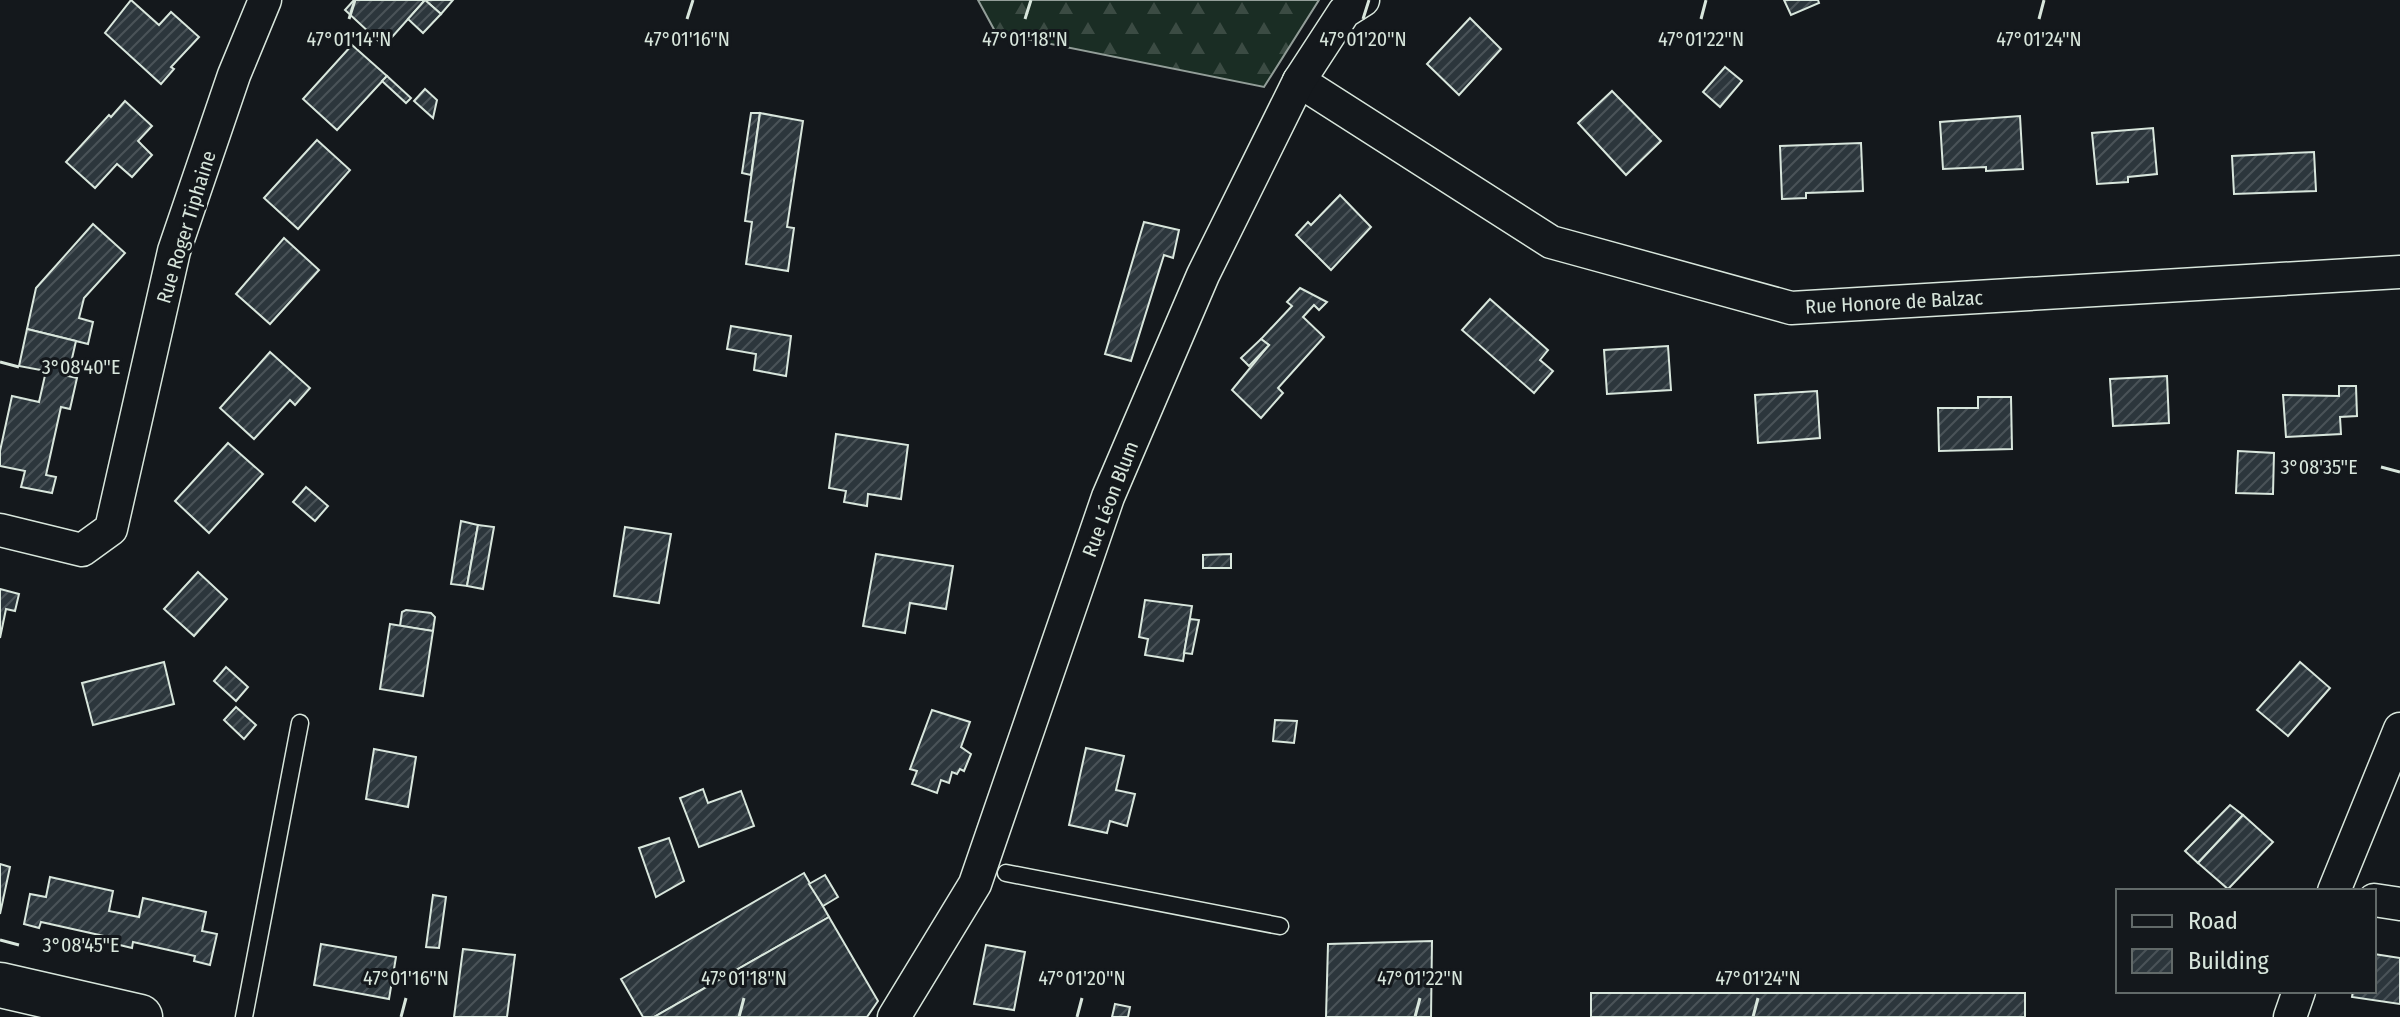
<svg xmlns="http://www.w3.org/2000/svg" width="2400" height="1017" font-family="'Fira Sans Condensed',sans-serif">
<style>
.forest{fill:url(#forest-firs);stroke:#939e99;stroke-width:2}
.building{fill:url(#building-hatch);stroke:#d8e6dc;stroke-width:2}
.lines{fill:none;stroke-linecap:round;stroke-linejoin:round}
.lane-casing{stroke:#d8e6dc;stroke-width:19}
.street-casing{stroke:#d8e6dc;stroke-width:35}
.secondary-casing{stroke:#d8e6dc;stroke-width:47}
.lane{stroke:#14181c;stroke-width:16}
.street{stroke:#14181c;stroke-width:32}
.secondary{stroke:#14181c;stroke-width:44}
.ticks{fill:none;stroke:#d8e6dc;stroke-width:3}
.labels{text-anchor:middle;stroke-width:6;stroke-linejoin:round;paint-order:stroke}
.street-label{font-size:20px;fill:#d8e6dc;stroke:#14181c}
.ticks-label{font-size:20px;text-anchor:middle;fill:#d8e6dc;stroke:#14181c;stroke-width:6;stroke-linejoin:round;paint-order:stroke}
</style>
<defs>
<pattern id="forest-firs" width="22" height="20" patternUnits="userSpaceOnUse" patternTransform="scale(2)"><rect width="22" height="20" fill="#1a2d24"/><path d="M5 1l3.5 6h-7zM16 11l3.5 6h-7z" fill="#3b4b43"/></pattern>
<pattern id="building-hatch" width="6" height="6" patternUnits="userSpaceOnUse" patternTransform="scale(2)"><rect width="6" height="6" fill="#2c363c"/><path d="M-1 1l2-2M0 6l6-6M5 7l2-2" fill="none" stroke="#4a5358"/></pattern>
</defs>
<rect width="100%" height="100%" fill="#14181c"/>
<polygon class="forest" points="978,0 1319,0 1264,87 996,33"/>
<g class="building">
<polygon points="131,0 159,25 171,12 199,37 171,67 174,69 161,84 105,33"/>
<polygon points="354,0 425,0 384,46 345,10"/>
<polygon points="425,0 453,0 441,14"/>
<polygon points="425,0 441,14 423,33 408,19"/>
<polygon points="1784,0 1818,0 1819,3 1791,15"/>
<polygon points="1470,18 1501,49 1459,95 1427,64"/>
<polygon points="352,45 387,76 337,130 303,99"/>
<polygon points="1725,67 1742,81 1720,107 1703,92"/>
<polygon points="387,76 411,98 406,103 382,81"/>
<polygon points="425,89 437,100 433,118 414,101"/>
<polygon points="1612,91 1661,141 1626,175 1578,123"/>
<polygon points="125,101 152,126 138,141 152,155 132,177 117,164 95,188 66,162 109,115 111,117"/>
<polygon points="751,113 760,113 751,175 742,173"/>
<polygon points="760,113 803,121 787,227 794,228 788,271 746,264 752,222 745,221"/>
<polygon points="2020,116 2023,169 1986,171 1986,167 1943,169 1940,122"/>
<polygon points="2153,128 2157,174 2128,177 2128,182 2097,184 2092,133"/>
<polygon points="317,140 350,170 298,229 264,198"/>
<polygon points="1861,143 1863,191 1806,193 1806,198 1782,199 1780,146"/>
<polygon points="2314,152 2316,191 2234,194 2232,156"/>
<polygon points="1340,195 1371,227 1331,270 1296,235 1308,222 1311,225"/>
<polygon points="1144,222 1179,230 1173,258 1164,255 1131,361 1105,354"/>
<polygon points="93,224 125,253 84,298 79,318 93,322 88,344 27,329 36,288"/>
<polygon points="284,238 319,270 270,324 236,294"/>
<polygon points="1300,288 1327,302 1319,310 1314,305 1303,317 1324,337 1278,388 1283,393 1261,418 1232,390 1269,345 1261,339 1292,306 1287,302"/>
<polygon points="1490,299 1548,350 1540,360 1553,371 1534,393 1462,330"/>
<polygon points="731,326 791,336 786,376 754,370 756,354 727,349"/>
<polygon points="27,329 76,341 68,376 77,378 70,409 61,407 46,475 56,477 52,493 21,487 25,471 0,466 0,451 12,396 39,402 46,371 19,366"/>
<polygon points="1261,339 1269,345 1249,366 1241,358"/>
<polygon points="1668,346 1671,390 1607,394 1604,350"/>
<polygon points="270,352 310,388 295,405 290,400 254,439 220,408"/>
<polygon points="2167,376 2169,423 2113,426 2110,379"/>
<polygon points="2339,386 2356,386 2357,416 2340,417 2341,434 2286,437 2283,395 2339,396"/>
<polygon points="1817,391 1820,438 1758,443 1755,395"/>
<polygon points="1978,397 2011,397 2012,449 1939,451 1938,408 1978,408"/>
<polygon points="836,434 908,445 901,499 868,494 867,506 844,502 846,491 829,488"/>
<polygon points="228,443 263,474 209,533 175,501"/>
<polygon points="2238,451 2274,453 2273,494 2236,493"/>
<polygon points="306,487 328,506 315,521 293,502"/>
<polygon points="461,521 478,525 467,586 451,584"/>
<polygon points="478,525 494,527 483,589 467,586"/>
<polygon points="625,527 671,534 659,603 614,596"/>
<polygon points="876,554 953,566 946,609 910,603 905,633 863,626"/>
<polygon points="1231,554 1231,568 1203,568 1203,555"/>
<polygon points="198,572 227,599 194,636 164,609"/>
<polygon points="0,589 19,594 15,611 6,609 0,638"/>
<polygon points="1145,600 1192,606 1183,661 1145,655 1148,639 1139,637"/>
<polygon points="406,610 431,613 435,617 433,631 400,626 402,612"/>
<polygon points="1190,619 1199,620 1192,654 1184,653"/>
<polygon points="390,624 433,631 423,696 380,689"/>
<polygon points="164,662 174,704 93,725 82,683"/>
<polygon points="2300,662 2330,688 2288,736 2257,710"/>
<polygon points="226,667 248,687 236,701 214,681"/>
<polygon points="236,707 256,725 244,739 224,720"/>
<polygon points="932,710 970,722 961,747 971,754 964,771 960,769 957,774 952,772 949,783 941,780 937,793 912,784 917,771 910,769"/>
<polygon points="1275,720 1297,721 1294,743 1273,741"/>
<polygon points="1086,748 1124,756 1116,790 1135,794 1127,826 1110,821 1107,833 1069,825"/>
<polygon points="374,749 416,757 408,807 366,799"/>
<polygon points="703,789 708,803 741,791 754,826 699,847 680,798"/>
<polygon points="2230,805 2243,815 2198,863 2185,851"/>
<polygon points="2243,815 2273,842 2228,889 2198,863"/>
<polygon points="669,838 684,881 656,897 639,848"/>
<polygon points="0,864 10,867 0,914"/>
<polygon points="804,873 829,917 654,1017 643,1017 621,979"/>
<polygon points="825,875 838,897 823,906 809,884"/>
<polygon points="50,877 113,891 109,911 139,917 143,898 206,912 202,931 217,934 210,965 194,961 195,956 133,942 132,948 103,941 104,936 41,922 39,928 24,924 30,894 46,897"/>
<polygon points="433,895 446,897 439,948 426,947"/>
<polygon points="829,917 878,1001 867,1017 654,1017"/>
<polygon points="1432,941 1431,1017 1326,1017 1328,944"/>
<polygon points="321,944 396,957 389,999 314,985"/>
<polygon points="986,945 1025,952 1014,1010 974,1004"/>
<polygon points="463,949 515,955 507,1017 454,1017"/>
<polygon points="2374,954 2400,958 2400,1004 2352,997 2353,991 2374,991"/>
<rect x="1591" y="993" width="434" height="24"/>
<polygon points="1115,1004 1130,1007 1128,1017 1112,1017"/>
</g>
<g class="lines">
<g class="lane-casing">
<g id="lane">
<polyline points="1006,873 1280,926"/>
<polyline points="244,1017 300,723"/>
</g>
</g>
<g class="street-casing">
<g id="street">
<polyline points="1299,81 1551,242 1791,308 2400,272"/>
<polyline points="0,530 82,550 111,529 174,251 234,75 265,0"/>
<polyline points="2334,891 2400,729"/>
<polyline points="2374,900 2400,904"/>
<polyline points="894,1017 975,884 1108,497 1203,275 1299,81 1344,12 1363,0"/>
<polyline points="2290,1017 2299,991"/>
</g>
</g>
<g class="secondary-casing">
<polyline id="secondary" points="0,985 140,1017"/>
</g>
<use href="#lane" class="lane"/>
<use href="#street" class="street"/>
<use href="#secondary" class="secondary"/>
</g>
<path class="ticks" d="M349,19L355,0M687,19L693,0M1025,19L1031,0M1363,19L1369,0M1701,19L1706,0M2039,19L2044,0M0,362L19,367M2381,467L2400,472M0,940L19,945M401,1017L406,998M739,1017L744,998M1077,1017L1082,998M1415,1017L1420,998M1753,1017L1758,998"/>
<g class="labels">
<g class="street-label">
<text transform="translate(186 227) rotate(-73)" y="7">Rue Roger Tiphaine</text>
<text transform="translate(1894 302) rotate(-3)" y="7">Rue Honore de Balzac</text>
<text transform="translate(1110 499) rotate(-69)" y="7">Rue Léon Blum</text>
</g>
</g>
<g class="ticks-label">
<text x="349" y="46">47°01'14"N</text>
<text x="687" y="46">47°01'16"N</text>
<text x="1025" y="46">47°01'18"N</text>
<text x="1363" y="46">47°01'20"N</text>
<text x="1701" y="46">47°01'22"N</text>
<text x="2039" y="46">47°01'24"N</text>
<text x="81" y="374">3°08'40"E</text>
<text x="2319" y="474">3°08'35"E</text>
<text x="81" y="952">3°08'45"E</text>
<text x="406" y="985">47°01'16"N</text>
<text x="744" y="985">47°01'18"N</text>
<text x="1082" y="985">47°01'20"N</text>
<text x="1420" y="985">47°01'22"N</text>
<text x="1758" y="985">47°01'24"N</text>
</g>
<rect x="2116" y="889" width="260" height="104" fill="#14181c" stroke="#626a69" stroke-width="2"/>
<rect x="2132" y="915" width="40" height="12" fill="#14181c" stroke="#626a69" stroke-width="2"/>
<text x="2188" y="929" font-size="24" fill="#d8e6dc">Road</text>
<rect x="2132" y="949" width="40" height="24" fill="url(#building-hatch)" stroke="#626a69" stroke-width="2"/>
<text x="2188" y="969" font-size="24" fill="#d8e6dc">Building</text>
</svg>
